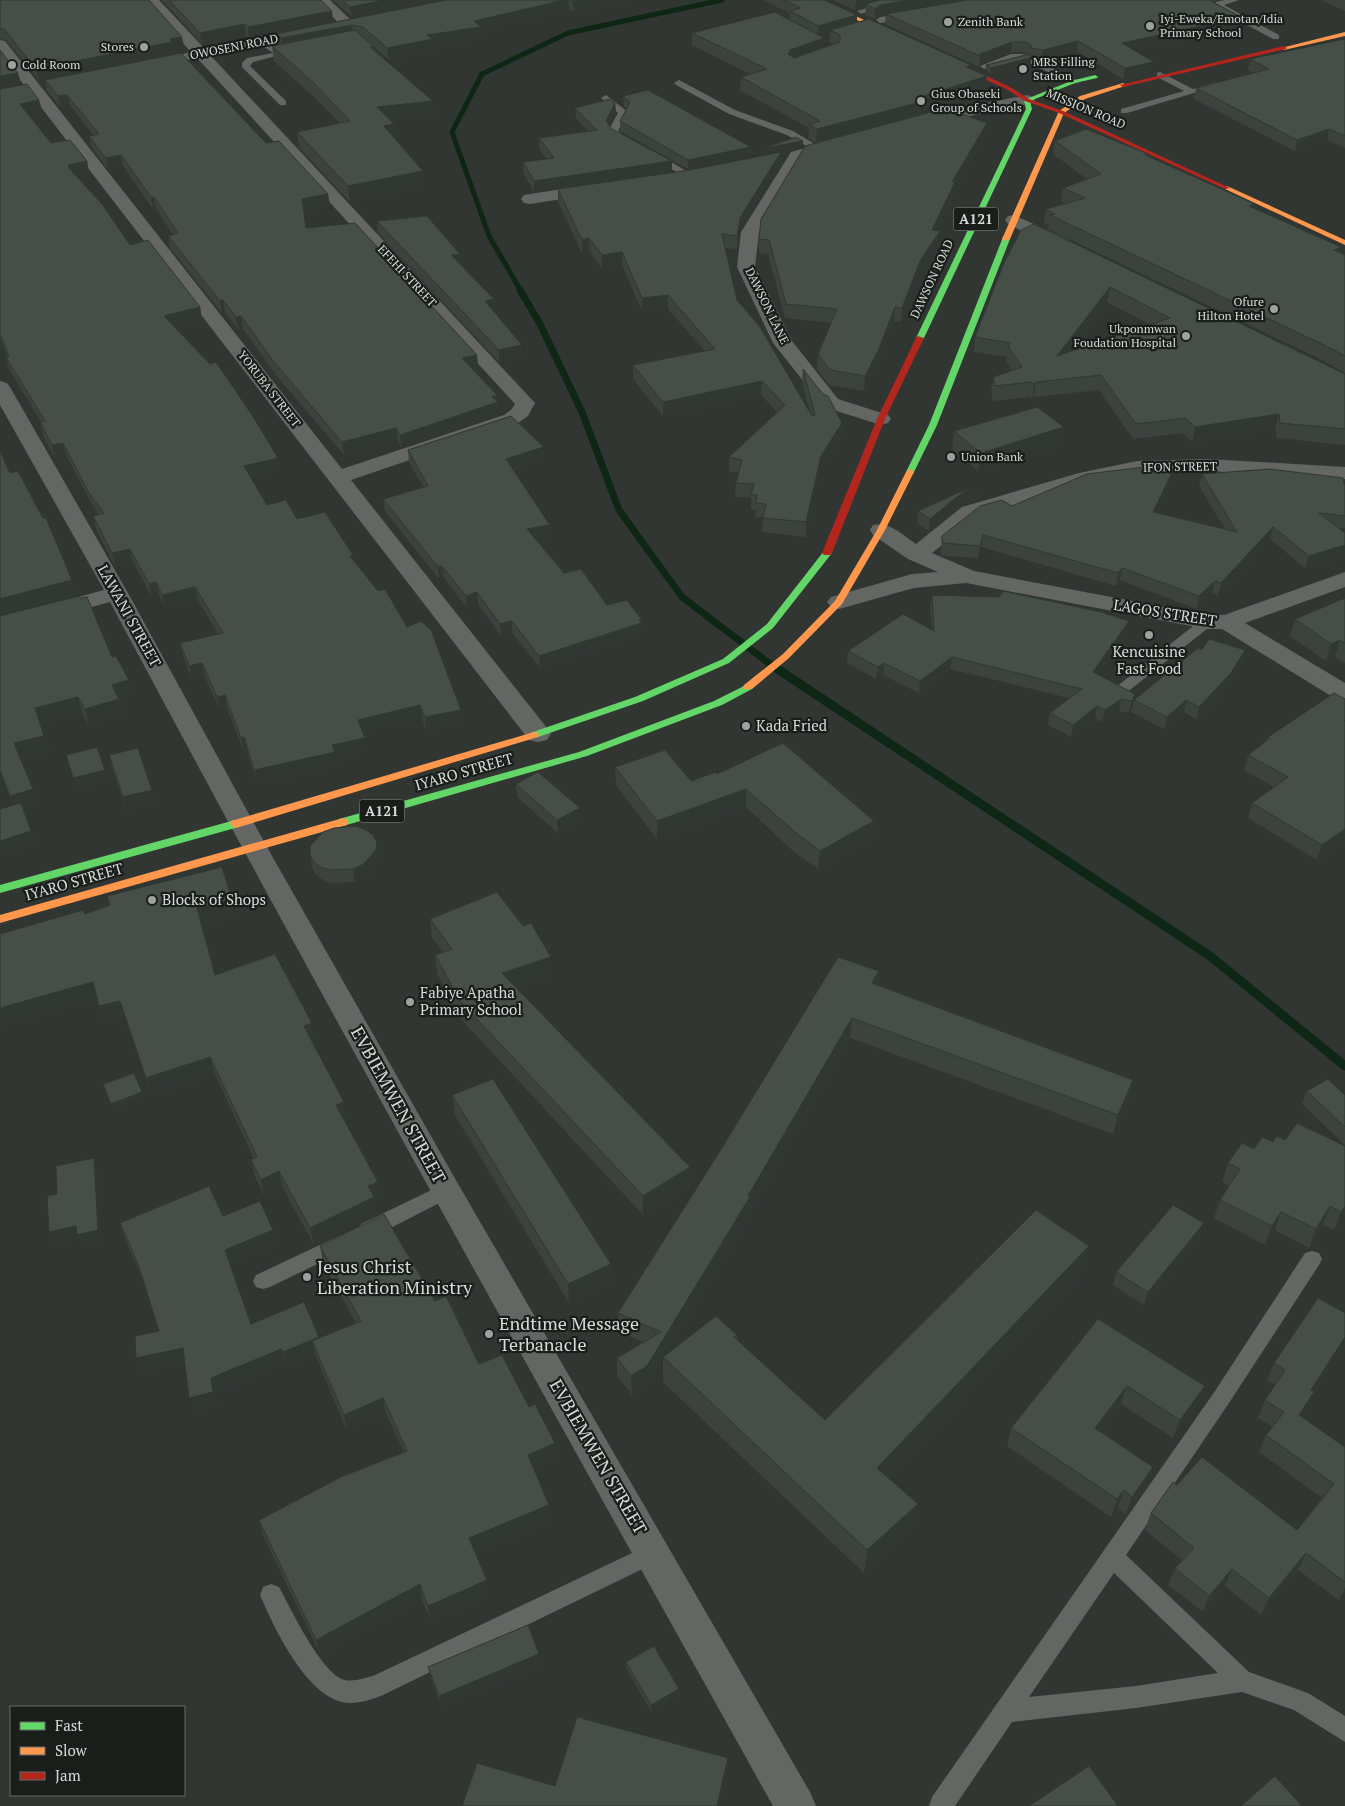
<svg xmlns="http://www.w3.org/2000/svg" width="1345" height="1806" font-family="'PT Serif',serif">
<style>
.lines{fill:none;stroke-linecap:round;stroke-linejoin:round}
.stream-far2{stroke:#0e2715;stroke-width:5}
.stream-far1{stroke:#0e2715;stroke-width:7}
.stream{stroke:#0e2715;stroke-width:9}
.lane{fill:#636663;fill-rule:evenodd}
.street{fill:#636663;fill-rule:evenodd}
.fast{fill:#63d668;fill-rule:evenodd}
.slow{fill:#ff974d;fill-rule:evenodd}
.jam{fill:#b3261e;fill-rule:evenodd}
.wall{fill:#3c433e;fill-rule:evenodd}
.shaded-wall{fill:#313732}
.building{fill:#464e48;stroke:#313732;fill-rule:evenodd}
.poi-dot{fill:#9da29e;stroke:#1a1e1b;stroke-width:2}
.labels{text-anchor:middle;stroke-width:4.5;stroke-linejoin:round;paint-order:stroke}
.far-poi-label{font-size:12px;fill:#d7dcd8;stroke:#1a1e1b;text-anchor:start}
.far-street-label{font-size:12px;fill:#d7dcd8;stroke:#1a1e1b}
.shield{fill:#1a1e1b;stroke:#9ea39f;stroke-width:1}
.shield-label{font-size:14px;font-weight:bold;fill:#d7dcd8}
.street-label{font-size:15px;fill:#d7dcd8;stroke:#1a1e1b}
.poi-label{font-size:15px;fill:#d7dcd8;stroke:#1a1e1b;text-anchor:start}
.near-street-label{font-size:18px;fill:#d7dcd8;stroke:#1a1e1b}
.near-poi-label{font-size:18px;fill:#d7dcd8;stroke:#1a1e1b;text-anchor:start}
</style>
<rect width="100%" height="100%" fill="#313632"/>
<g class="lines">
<polyline class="stream-far2" points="521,291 489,236 452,132 482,74 568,33 722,0"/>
<polyline class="stream-far1" points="520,290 540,324 582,412 619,510 682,597 778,670"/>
<polyline class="stream" points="776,668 1210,956 1345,1066"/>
<g class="lane">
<polygon points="893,0 907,0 861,14 857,11"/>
<polygon points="1225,0 1239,0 1224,5 1279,35 1279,39 1273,39 1216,8 1216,2"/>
<polygon points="907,14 910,15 910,19 880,23 876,20 880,17"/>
<polygon points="262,38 284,54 253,62 250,66 286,101 286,105 280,105 242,67 242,63 247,58 273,53 259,43 259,39"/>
<polygon points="1011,54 1025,54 1029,57 1025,60 1012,60 984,69 980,66"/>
<polygon points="1031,60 1037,60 1081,82 1073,84 1031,64"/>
<polygon points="1160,72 1193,89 1216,82 1221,85 1127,113 1121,113 1121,109 1184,91 1157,77 1157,73"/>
<polygon points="679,80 735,110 793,131 823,149 815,151 787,135 729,114 676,85 674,83"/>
<path d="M606,95L628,112L618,131L632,141V145C623,147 614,138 608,131L618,113L601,98Z"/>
<polygon points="650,153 656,153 695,176 687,178 650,157"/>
<polygon points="1207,618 1212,619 1214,622 1212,625 1126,693 1116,693 1114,690 1116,687 1202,619"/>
<polygon points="446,1183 453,1186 455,1191 453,1196 375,1236 368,1238 361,1236 358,1230 361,1224"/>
<polygon points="341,1235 348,1237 351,1243 348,1249 270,1287 263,1289 256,1287 253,1281 256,1275"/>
<path d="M1312,1251L1319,1253L1322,1259L1319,1265L1229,1403L1126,1555L1249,1672L1308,1693L1345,1716V1742L1294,1710L1242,1692L1136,1708L1012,1722L955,1806H929L932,1797L1215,1391L1305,1253ZM1114,1573L1218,1673L1136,1686L1029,1697Z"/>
<path d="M653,1543L661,1546L664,1553L661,1560L383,1695C371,1700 355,1705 342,1702C305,1693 274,1628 260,1595L263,1587L271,1584L279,1587C291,1609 320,1670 342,1679C351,1683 364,1678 373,1676Z"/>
</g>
<g class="street">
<polygon points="144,0 159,0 205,49 312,27 317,28 319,31 317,34 212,57 535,403 528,416 518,423 351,480 547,728 551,734 547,740 538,742 529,740 0,54 0,40 5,41 342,469 504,415 512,409 515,404 198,59 183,60 181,57 183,54 191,52"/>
<polygon points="315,0 330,0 355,24 353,27 343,27"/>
<polygon points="1027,95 1033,97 1035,100 1033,103 921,126 913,121 921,116"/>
<polygon points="836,139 844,144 842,147 803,158 759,232 755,267 792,341 838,399 888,415 891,419 888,423 881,425 824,407 773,343 737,267 741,232 791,152"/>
<polygon points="595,184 601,185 603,189 601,193 530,204 524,203 521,199 524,195 530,194"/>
<polygon points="1014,215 1067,239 1070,243 1067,247 1055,247 1008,224 1005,220 1008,216"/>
<path d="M0,381L7,383L10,387L128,593L267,847L457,1182L810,1792L816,1806H773C550,1406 326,1007 110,602L0,632V618L104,590L0,405Z"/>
<path d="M1208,459L1345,467V479L1208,471L1137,473L1090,483L978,517L932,553L974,571L1207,615H1224L1345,572V587L1245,623L1345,683V702L1336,699L1222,629H1207L966,583L914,588L839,609L831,607L827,602L831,597L912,574L938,572L908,559L873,535L870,530L873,525C890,521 902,535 916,544L962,507L1079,473L1137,461Z"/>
</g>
<g class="fast">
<polygon points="1095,75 1098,77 1097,78 1075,83 1030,101 1032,109 924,338 917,340 916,338 1026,109 1024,100 1071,81"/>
<polygon points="1003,237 1010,239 937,425 914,472 913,474 907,474 906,472 929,425"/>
<polygon points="827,550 832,553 773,628 729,663 643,701 538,737 530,737 529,735 530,733 635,697 723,659 767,624 824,551"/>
<polygon points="748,684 753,687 752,689 722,705 587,756 343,826 338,822 339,819 579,752 714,701"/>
<polygon points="235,820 240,824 239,827 0,893 0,885"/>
</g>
<g class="slow">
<polygon points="814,0 822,0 900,37 895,38"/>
<polygon points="1345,32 1345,36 1284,50 1281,48"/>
<polygon points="1123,83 1125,84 1125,86 1085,99 1064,113 1010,239 1003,241 1002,239 1059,111 1080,96"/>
<polygon points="1227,186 1345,240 1345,245 1225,189 1225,187"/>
<polygon points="910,469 914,472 885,530 842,604 789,658 752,689 744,689 743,687 744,685 783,654 835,601 877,530 906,472"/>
<polygon points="534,732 538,733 539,735 538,737 239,827 235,828 230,824 231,821"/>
<polygon points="343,818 347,819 348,822 347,825 0,923 0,915"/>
</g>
<g class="jam">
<polygon points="1284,46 1287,48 1286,49 1123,87 1120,85"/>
<polygon points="954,61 1010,87 1029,99 1063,111 1230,188 1225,189 1059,113 1025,101 1006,89 952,64 951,63"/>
<polygon points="917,336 924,338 885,419 832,553 830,555 824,555 822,553 877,419"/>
</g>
</g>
<g class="wall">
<polygon points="0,0 184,47 173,49 174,52 39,80 6,40 0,39"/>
<polygon points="162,0 321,0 333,21 249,38 246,35 202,44"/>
<polygon points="333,0 437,0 352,17"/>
<polygon points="446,0 633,0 588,10 573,12 569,9 481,30 482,38 433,45 434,50 388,59 364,38 363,37 374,47 374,51 433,101 434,116 391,121 396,140 424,187 350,202 299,148 297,132 340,123 316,99 274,61 272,46 277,45 275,34"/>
<path d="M762,0H824L857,15V22L971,69L986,89L924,109V114L816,143L808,138L809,128L740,90L741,77L750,74L692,45V33L789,20L790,13ZM830,33L829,42L833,44L823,48L824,38L819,36Z"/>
<polygon points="833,0 1219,0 1212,1 1239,27 1135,50 1152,72 1123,79 1077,51 1041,60 1030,58 1030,55 1029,63 991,73 986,70 986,65 1028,54 1025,52 1011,52 979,64 979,67 885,24 886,14 880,15 875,19 865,15 866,7 855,10"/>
<polygon points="1321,0 1345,0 1345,11"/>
<polygon points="1345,39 1345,148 1327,140 1295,151 1194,99 1196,88 1254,73 1248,70 1250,59"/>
<polygon points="45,80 266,143 330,206 304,211 306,228 477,355 478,367 472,368 497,395 499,415 401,447 398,441 344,455 276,375 243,329 238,330 225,312 222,313 170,248 168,236 173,235 156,208 153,209 123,166 108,169 91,147 89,136 93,135 70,105 60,107 47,91"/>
<polygon points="0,89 39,100 42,111 28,114 51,143 87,161 89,173 75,176 130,245 200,307 202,319 173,327 280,470 251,478 267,505 297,519 353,560 407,627 462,724 426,731 422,718 363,732 367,751 336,758 337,766 257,784 247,751 244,752 227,708 220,710 205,677 192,680 183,656 180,643 218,634 198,600 165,608 159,595 152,597 133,562 115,566 96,529 93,516 98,514 93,506 66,455 55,458 43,435 40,422 41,422 9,369 6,357 7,356 0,338"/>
<polygon points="623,96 751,147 750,157 688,169 620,131 620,121 627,109 624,106"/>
<polygon points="615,103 616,113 609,125 612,129 672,172 534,192 523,173 523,162 547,159 539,149 539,138 588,131 576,118 575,108"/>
<polygon points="987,123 985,136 955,187 955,194 937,230 938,245 919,275 901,322 894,321 877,366 864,391 829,385 817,369 818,354 831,323 785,318 768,254 759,253 759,239"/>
<polygon points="1055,141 1148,154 1147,155 1254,208 1345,255 1345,373 1322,360 1048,229 1049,225 1044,223 1046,209 1065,203 1061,201 1063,188 1087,179 1053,154"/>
<polygon points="781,152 780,165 739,231 737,249 725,248 737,300 810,412 802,382 803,369 842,423 841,437 820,470 806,537 762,532 763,517 755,517 756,510 751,509 751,498 735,497 736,483 738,473 729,471 729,457 777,412 761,395 663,416 633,379 633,365 705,351 668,309 642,311 622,265 602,268 589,251 582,253 558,202 558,189 690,170"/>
<polygon points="377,221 460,254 460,265 494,299 495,310 493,311 523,357 499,362 378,233"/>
<path d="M1021,230L1345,374V445L1277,438L1275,429L1192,442L1183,433L1133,439L1099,390L1034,397L1032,400L1030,397L993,401L991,392L993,377L1012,371L1006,361L1007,357L974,352L975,337ZM1107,302L1151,325L1069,352Z"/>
<polygon points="1064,427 1061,445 978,471 952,449 954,431"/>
<polygon points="408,450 545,459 512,469 550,525 551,536 536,539 564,573 607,605 642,620 641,635 540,668 512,633 501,636 478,604 467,608 444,578 439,579 385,511 383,499 424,488 409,462"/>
<polygon points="1156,470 1171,481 1156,513 1225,529 1199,486 1202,474 1345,484 1345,528 1338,528 1345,533 1345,556 1305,568 1270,539 1218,596 1212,593 1196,609 1120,580 1116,586 981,547 978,558 943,556 941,555 942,536 1012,506"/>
<polygon points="978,488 977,501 961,506 929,531 917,524 918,511"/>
<polygon points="932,595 1126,633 1097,674 1135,694 1132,706 1129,713 1119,711 1102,722 1095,718 1071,737 1048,725 1050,713 1069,698 950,669 919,693 883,675 876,679 847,663 848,651 932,629 930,607"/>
<polygon points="1345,598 1345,663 1335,657 1326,661 1290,636 1295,619"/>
<polygon points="0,616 112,657 133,695 120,699 123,714 89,725 82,713 40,724 49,751 21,759 38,805 23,809 35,844 0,855 0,809 13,805 3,779 0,780"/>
<polygon points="1202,650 1245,650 1242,662 1228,685 1196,719 1184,712 1164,729 1131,712 1134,700"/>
<polygon points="1345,699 1345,840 1317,860 1248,818 1252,803 1274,787 1244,770 1248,755 1266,741 1268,737"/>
<polygon points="109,755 156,803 126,810 112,768"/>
<polygon points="615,767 691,781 717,774 874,821 872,839 818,869 793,851 746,807 657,839 616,785"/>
<polygon points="516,784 580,808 580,821 558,833 517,797"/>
<polygon points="310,854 378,855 378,863 366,878 355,882 332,883 323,880 315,874 312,867"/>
<polygon points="85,914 236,916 202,925 215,975 315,1040 312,1041 347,1119 344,1120 378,1182 381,1199 375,1201 377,1214 314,1245 283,1188 265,1197 255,1177 251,1160 254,1159 215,1074 151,1095 125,1018 104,1023 97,999 0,1027 0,934"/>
<polygon points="430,919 523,926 551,957 552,976 516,988 690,1167 690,1186 643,1215 462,1020 437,974 435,955 443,952 432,938"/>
<polygon points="879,971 878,985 1133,1080 1129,1099 1113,1134 850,1038 750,1211 749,1216 665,1356 737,1335 737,1340 825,1420 1089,1246 1083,1271 888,1477 913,1528 864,1573 663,1382 663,1359 648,1385 632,1395 617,1376 617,1358 643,1342 618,1331 618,1313"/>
<polygon points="1307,1091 1345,1095 1345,1145 1302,1104"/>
<polygon points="452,1095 612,1283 569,1303 455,1115"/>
<polygon points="1285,1140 1345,1146 1345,1212 1334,1230 1323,1225 1309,1248 1275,1230 1265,1245 1214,1218 1220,1200 1229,1186 1222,1182 1228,1163 1254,1149 1273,1142"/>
<polygon points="223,1216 276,1244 230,1264 251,1324 319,1338 356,1323 323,1263 320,1246 435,1301 479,1364 529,1407 555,1443 556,1458 534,1469 551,1521 475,1552 489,1595 431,1621 422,1599 320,1654 263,1535 259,1520 404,1452 386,1414 347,1431 315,1354 286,1366 285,1363 215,1392 217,1406 193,1412 185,1362 141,1372 159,1331 142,1278 124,1237 120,1223"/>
<polygon points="1200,1236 1144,1305 1113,1285 1116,1272"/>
<polygon points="1345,1313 1345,1343 1314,1392 1306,1409 1301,1417 1345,1447 1345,1591 1339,1600 1298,1570 1261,1615 1225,1586 1203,1612 1168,1585 1175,1568 1182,1560 1145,1530 1151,1513 1177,1485 1297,1530 1322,1498 1259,1452 1266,1435 1273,1427 1258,1418 1265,1400 1275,1385 1267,1380 1274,1363"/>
<polygon points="1098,1319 1198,1404 1173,1438 1121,1404 1100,1432 1147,1485 1126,1515 1118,1508 1111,1517 1007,1446 1011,1428"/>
<polygon points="626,1662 679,1689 679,1695 651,1711 626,1668"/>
<polygon points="540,1665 441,1707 431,1678 428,1667"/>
</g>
<g class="shaded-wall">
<polygon points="384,0 437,0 352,17 350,7"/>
<polygon points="565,0 568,0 569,9 481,30 482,38 433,45 434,50 388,59 387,48 427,35 474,21"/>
<polygon points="583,0 633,0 588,10 573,12 573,2"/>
<polygon points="856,0 887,0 866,4 866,7 855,10"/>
<polygon points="910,0 972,0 880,15 875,19 875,9 880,5"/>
<polygon points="332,11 333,21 249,38 248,27"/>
<polygon points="857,15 857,26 830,30 830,33 817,36 818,26"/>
<polygon points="1241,17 1239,27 1121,53 1122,43"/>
<polygon points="244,24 246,35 202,44 200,33"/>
<polygon points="352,25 353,35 282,49 281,38"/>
<polygon points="182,37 184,47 173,49 174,52 39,80 36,69"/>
<polygon points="824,38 823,51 789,62 788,54 790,50"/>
<polygon points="1078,41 1077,51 1041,60 1043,50"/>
<polygon points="1012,42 1011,52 979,64 979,67 980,54"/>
<polygon points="1030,58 1029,63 991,73 991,68"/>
<polygon points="1154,62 1152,72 1123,79 1125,68"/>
<polygon points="18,73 21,84 0,88 0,76"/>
<polygon points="987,76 986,89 924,109 924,114 816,143 817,129"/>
<polygon points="67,95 70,105 60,107 58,96"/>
<polygon points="39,100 42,111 23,115 20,104"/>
<polygon points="433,101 434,116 379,122 377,107"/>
<polygon points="615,103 616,113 606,131 606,121"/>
<polygon points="987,123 985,136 955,187 955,194 930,244 932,230 952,182"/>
<polygon points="394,124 396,140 384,126"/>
<polygon points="1329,129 1327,140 1295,151 1297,140"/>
<polygon points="803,141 803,146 761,155 761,149"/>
<polygon points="751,147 750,157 688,169 688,160"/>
<polygon points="781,152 780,165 739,231 737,249 737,236 740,218"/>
<polygon points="121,155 123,166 108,169 106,158"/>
<polygon points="87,161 89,173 73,176 68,167 69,165"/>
<polygon points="672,161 672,172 534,192 534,181"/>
<polygon points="423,171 424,187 350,202 348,186"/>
<polygon points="328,194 330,206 304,211 302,199"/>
<polygon points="151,197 154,197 156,208 153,209"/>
<polygon points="940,231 938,245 919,275 901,322 902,308 920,261"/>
<polygon points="589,238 589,251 582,253 582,240"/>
<polygon points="1341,247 1337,261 1334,250"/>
<polygon points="622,252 622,265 602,268 602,255"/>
<polygon points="460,254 461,265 452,267 451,255"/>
<polygon points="1110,287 1107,302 1054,371 1057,356"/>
<polygon points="668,295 668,309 642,311 642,298"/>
<polygon points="494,299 495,310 486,313 485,301"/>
<polygon points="223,300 225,312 222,313 220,301"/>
<polygon points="200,307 202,319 166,329 164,316"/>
<polygon points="895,307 894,321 877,366 864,391 865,376"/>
<polygon points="241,316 243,329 238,330 236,317"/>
<polygon points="522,345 523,357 499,362 499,350"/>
<polygon points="477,355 478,367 463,370 462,358"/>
<polygon points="762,381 761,395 663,416 663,402"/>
<polygon points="1036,382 1034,397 1032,400 1034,385"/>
<polygon points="497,395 499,415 401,447 400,435"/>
<polygon points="1279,414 1275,429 1192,442 1195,427"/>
<polygon points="842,423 841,437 820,470 806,537 806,522 821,456"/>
<polygon points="1064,427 1061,445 978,471 981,453"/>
<polygon points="396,428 398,441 344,455 342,442"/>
<polygon points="63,443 66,455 55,458 52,445"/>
<polygon points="544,447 545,459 507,470 506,459"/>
<polygon points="278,458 280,470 246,479 244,466"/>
<polygon points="1174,469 1171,481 1151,524 1153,512"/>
<polygon points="978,488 977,501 961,506 929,531 930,519 962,493"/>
<polygon points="550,525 551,536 528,541 527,529"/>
<polygon points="1273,527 1270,539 1218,596 1221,583"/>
<polygon points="983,535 981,547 978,558 980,546"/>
<polygon points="1345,545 1345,556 1305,568 1309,556"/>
<polygon points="130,549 133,562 115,566 112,553"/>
<polygon points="442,566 444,578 439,579 438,567"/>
<polygon points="1122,568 1120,580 1116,586 1118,573"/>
<polygon points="72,580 76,596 0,616 0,599"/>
<polygon points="1215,581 1212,593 1196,609 1199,596"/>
<polygon points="156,582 159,595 152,597 149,584"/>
<polygon points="195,587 198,600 165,608 162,595"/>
<polygon points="477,592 478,604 467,608 466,596"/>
<polygon points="642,620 641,635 540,668 539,656"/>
<polygon points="512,621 512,633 501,636 500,624"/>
<polygon points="1129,621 1126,633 1091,684 1093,672"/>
<polygon points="1340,640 1335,657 1326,661 1331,644"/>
<polygon points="1245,650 1242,662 1228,685 1196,719 1199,707"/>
<polygon points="952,657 950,669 919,693 920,681"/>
<polygon points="202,663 205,677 192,680 189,666"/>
<polygon points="884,663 883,675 876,679 878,667"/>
<polygon points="129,680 133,695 120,699 123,714 89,725 85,709 112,685"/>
<polygon points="1135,694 1132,706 1129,713 1132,701"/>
<polygon points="225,695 227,708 220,710 217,697"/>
<polygon points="78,697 82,713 39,724 35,708"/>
<polygon points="1121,699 1119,711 1102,722 1105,710"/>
<polygon points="1186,700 1184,712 1164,729 1167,717"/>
<polygon points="420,705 422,718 360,733 358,720"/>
<polygon points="1097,706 1095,718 1071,737 1073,725"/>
<polygon points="461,710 462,724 426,731 425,717"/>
<polygon points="44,736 49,751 19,759 14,743"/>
<polygon points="244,737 247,751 244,752 241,738"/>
<polygon points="365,738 367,751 336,758 337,766 257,784 254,770 332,745"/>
<polygon points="105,770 108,783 76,791 73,778"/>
<polygon points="0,771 3,779 0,780"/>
<polygon points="33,789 38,805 15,812 10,796"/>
<polygon points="746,789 746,807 657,839 657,821"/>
<polygon points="152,790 156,803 126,810 123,797"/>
<polygon points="580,808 580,821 558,833 557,820"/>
<polygon points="874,821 872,839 818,869 820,851"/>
<polygon points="1345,829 1345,840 1317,860 1322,845"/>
<polygon points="31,831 35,844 0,855 0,841"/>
<polygon points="377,842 378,855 378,863 366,878 355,882 353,869"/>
<polygon points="232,899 236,916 201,925 197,908"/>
<polygon points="551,957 552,976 504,992 502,973"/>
<polygon points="879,971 877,990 872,983"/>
<polygon points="93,982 98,999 0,1027 0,1008"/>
<polygon points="120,1001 125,1018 104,1023 99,1006"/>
<polygon points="852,1018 850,1038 750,1211 749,1216 664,1358 663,1357 663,1359 648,1385 632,1395 631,1376 647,1366 748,1196"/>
<polygon points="312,1023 315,1040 307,1043 304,1026"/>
<polygon points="210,1057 215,1074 151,1095 146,1078"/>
<polygon points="1133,1080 1129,1099 1113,1134 1118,1115"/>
<polygon points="0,1090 2,1100 0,1101"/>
<polygon points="142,1092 144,1099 113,1110 111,1104"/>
<polygon points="344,1102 347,1119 339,1122 336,1105"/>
<polygon points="94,1158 98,1171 103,1243 82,1248 79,1239 54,1245 49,1232"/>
<polygon points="690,1167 690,1186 643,1215 643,1196"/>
<polygon points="279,1171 283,1188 265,1197 261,1180"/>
<polygon points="378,1182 381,1199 375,1201 377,1214 314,1245 310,1228 368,1186"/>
<polygon points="1330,1206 1323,1225 1309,1248 1316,1229"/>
<polygon points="1345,1206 1345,1212 1334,1230 1341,1212"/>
<polygon points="1281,1212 1275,1230 1265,1245 1272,1226"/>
<polygon points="1204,1223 1200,1236 1144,1305 1148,1292"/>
<polygon points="273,1230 276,1244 229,1264 225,1250"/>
<polygon points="1089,1246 1083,1271 874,1491 877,1468"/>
<polygon points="611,1264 612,1283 569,1303 568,1284"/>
<polygon points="319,1337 312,1341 315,1354 286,1366 283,1352"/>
<polygon points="1345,1337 1345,1343 1304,1408 1311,1390"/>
<polygon points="183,1348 188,1362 141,1372 136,1358"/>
<polygon points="281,1349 285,1363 215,1392 217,1406 193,1412 189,1398 211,1378"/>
<polygon points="1127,1386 1121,1404 1089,1446 1095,1428"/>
<polygon points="1205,1386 1198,1404 1173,1438 1180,1420"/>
<polygon points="1314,1392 1306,1409 1292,1432 1299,1415"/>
<polygon points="383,1398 386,1414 347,1431 344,1415"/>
<polygon points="555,1443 556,1458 530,1471 528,1455"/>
<polygon points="1153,1467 1147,1485 1126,1515 1132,1497"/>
<polygon points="1124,1490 1118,1508 1111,1517 1117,1499"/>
<polygon points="918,1504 913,1528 864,1573 867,1550"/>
<polygon points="549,1505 551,1521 471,1553 469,1538"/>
<polygon points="1306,1553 1298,1570 1261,1615 1269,1598"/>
<polygon points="1232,1569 1225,1586 1203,1612 1209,1596"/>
<polygon points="487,1580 489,1595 431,1621 428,1606"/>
<polygon points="420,1584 422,1599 320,1654 316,1640"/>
<polygon points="1345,1587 1345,1591 1339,1600"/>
<polygon points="539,1654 540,1665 441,1707 439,1696"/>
<polygon points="679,1689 679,1695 651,1711 651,1705"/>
<polygon points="728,1758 728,1774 720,1806 717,1806"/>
</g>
<g class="building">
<polygon points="0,0 149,0 182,37 170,39 172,42 36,69 4,29 0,29"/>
<polygon points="169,0 321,0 332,11 248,27 244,24 200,33"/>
<polygon points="343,0 384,0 350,7"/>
<polygon points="446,0 565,0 474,21 481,27 427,35 433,39 387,48 363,27 352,25 281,38 275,34"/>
<polygon points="570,0 583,0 573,2"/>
<polygon points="784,0 824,0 857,15 818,26 790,11 801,8"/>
<polygon points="880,0 910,0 880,5 875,9 866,4"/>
<polygon points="967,0 1209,0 1241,17 1122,43 1154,62 1125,68 1078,41 1043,50 1031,48 1031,45 1026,42 1012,42 980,54 980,56 886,14"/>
<polygon points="775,12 824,38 790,50 788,54 794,58 840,42 840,35 830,30 869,19 971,65 966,67 987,76 918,98 925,101 817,129 809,125 820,121 741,77 767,69 692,33"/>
<polygon points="355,30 374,47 370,47 433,101 377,107 394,124 384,126 423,171 348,186 297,132 350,121 314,83 272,46"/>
<polygon points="1345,39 1345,136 1329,129 1297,140 1196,88 1269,69 1250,59"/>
<polygon points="0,50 18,73 0,76"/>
<polygon points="181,53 266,143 279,141 328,194 302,199 306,228 355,223 477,355 462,358 497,395 492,397 498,402 400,435 396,428 342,442 274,362 241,316 236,317 223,300 220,301 168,236 178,233 154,197 151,197 121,155 106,158 89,136 99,134 67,95 58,96 45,80"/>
<polygon points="1030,54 1030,58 991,68 986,65"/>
<polygon points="27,84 39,100 20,104 51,143 70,140 87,161 69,165 71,166 68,167 102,204 130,245 148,240 200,307 164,316 210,364 216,362 254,418 278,458 244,466 267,505 286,500 297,519 325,512 353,555 350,556 378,591 385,589 407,627 421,621 431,630 461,710 425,717 420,705 358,720 365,738 332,745 335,752 254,770 244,737 241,738 225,695 217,697 202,663 189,666 180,643 223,633 195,587 162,595 156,582 149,584 130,549 112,553 93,516 104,513 89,493 63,443 52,445 40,422 45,421 6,357 9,356 0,334 0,89"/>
<polygon points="648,90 751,147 688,160 620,121 630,102 623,96"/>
<polygon points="610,99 615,103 606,121 612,129 672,161 534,181 523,162 554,158 539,138 597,130 575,108"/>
<polygon points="946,108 987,123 952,182 956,180 932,230 940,231 920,261 902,308 895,307 878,351 865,376 830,370 818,354 837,309 786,304 769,240 759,239 761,219 805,146"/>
<polygon points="1086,129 1148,154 1145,155 1255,204 1249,206 1341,247 1334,250 1345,255 1345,356 1326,346 1050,215 1055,214 1046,209 1085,198 1063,188 1101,174 1055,141"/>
<polygon points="796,137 803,141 761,149"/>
<polygon points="781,152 740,218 737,236 722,234 737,300 760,327 812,416 815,415 803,369 823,394 828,396 842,423 821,456 806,522 763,518 766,504 756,503 757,495 751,495 754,484 736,483 742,460 729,457 785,405 762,381 663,402 633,365 715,349 668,295 642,298 622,252 602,255 589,238 582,240 558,189 690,170"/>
<polygon points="427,216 460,254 451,255 494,299 485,301 522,345 499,350 377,221"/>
<path d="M1034,224L1345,374V429L1280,423L1279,414L1195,427L1186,418L1136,424L1101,375L1036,382L1034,385L1032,382L995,386L993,377L1022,367L1008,346L1011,343L975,337L1004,263L1021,230ZM1110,287L1170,318L1057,356Z"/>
<polygon points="1037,407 1064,427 981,453 954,431"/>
<polygon points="511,416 544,447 506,459 550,525 527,529 564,573 581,569 607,605 627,600 642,620 639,620 641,623 539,656 512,621 500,624 477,592 466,596 442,566 438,567 383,499 428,486 408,450"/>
<polygon points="0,451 10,473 18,471 43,518 46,518 72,580 0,599"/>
<polygon points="1153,466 1156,470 1174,469 1153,512 1237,532 1202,474 1270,469 1343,478 1344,484 1345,484 1345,516 1319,513 1345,533 1345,545 1309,556 1273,527 1221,583 1215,581 1199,596 1122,568 1118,573 983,535 980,546 944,543 942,542 942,536 980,506 1002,500 1012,506 1087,474"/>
<polygon points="978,488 962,493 930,519 918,511 962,491"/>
<polygon points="1003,591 1101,612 1129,621 1093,672 1135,694 1132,701 1121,699 1105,710 1097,706 1073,725 1050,713 1082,689 952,657 920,681 884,663 878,667 848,651 903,614 934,631 932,595 999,597"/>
<polygon points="79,596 80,598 87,597 112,657 116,656 129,680 112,685 119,699 85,709 78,697 35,708 44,736 14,743 33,789 10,796 0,770 0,616"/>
<polygon points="1345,598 1345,643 1340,640 1331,644 1295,619"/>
<polygon points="1209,639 1245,650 1231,673 1199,707 1186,700 1167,717 1134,700 1198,648 1202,650"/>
<polygon points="1334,693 1345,699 1345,720 1344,721 1345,722 1345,829 1322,845 1252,803 1288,777 1248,755 1270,738 1268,737"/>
<polygon points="783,743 874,821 820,851 795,832 746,789 657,821 615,767 665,750 691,781 716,772 717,774"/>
<polygon points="97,747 105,770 73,778 66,755"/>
<polygon points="138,748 152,790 123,797 109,755"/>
<polygon points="538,772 580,808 557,820 516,784"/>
<polygon points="21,803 31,831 0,841 0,809"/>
<polygon points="356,826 366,830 373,835 377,842 376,850 364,864 353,869 330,870 320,867 313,861 310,854 310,846 323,832 334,828"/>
<polygon points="222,867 232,899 197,908 215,975 275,954 312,1023 304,1026 344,1102 336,1105 378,1182 368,1186 374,1197 310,1228 279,1171 261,1180 251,1160 257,1157 210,1057 146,1078 120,1001 99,1006 93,982 0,1008 0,934 83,910 85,914 110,905 107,896"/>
<polygon points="497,892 523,926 531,923 551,957 502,973 690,1167 643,1196 460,1001 435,955 452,949 430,919"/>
<polygon points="838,957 879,971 872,983 1133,1080 1118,1115 852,1018 748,1196 750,1197 647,1366 631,1376 617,1358 661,1332 618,1313 723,1146"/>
<polygon points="134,1073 142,1092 111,1104 103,1084"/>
<polygon points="493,1079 611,1264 568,1284 452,1095"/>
<polygon points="1328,1079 1345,1095 1345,1127 1307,1091"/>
<polygon points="1297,1123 1345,1146 1345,1206 1341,1212 1330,1206 1316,1229 1281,1212 1272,1226 1220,1200 1240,1169 1228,1163 1242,1143 1254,1149 1262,1137 1273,1142 1277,1136 1285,1140"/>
<polygon points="94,1158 98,1230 77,1235 76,1226 49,1232 47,1196 57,1194 56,1166"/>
<polygon points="209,1186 223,1216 260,1201 273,1230 225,1250 251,1324 304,1302 319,1337 283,1352 281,1349 211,1378 213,1392 189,1398 183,1348 136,1358 135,1336 159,1331 138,1264 120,1223"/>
<polygon points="1173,1205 1204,1223 1148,1292 1116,1272"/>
<polygon points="1036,1210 1089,1246 877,1468 918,1504 867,1550 663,1357 716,1316 737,1335 734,1337 825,1420"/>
<polygon points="384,1214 435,1301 446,1296 479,1364 502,1355 529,1407 535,1404 555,1443 528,1455 549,1505 469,1538 487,1580 428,1606 420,1584 316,1640 259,1520 341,1477 407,1451 383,1398 344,1415 312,1341 361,1321 320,1246"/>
<polygon points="1318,1298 1345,1313 1345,1337 1311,1390 1314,1392 1299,1415 1345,1447 1345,1582 1306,1553 1269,1598 1232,1569 1209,1596 1175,1568 1194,1548 1151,1513 1173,1482 1177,1485 1202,1457 1297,1530 1334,1484 1266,1435 1284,1412 1265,1400 1285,1370 1274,1363"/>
<polygon points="1098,1319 1205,1386 1180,1420 1127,1386 1095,1428 1153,1467 1132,1497 1124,1490 1117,1499 1011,1428"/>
<polygon points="528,1625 539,1654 439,1696 428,1667"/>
<polygon points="654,1646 679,1689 651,1705 626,1662"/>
<polygon points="577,1717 728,1758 717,1806 462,1806 477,1763 555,1786"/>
<polygon points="1089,1766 1118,1806 1029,1806"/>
<polygon points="1275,1776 1302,1806 1241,1806"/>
</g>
<g class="poi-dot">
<circle cx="948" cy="22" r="5"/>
<circle cx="1150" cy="26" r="5"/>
<circle cx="144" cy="47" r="5"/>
<circle cx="12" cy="65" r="5"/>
<circle cx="1023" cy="69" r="5"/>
<circle cx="921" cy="101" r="5"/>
<circle cx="1274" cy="309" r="5"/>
<circle cx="1186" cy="336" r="5"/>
<circle cx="951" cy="457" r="5"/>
<circle cx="1149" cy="635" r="5"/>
<circle cx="746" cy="726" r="5"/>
<circle cx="152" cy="900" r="5"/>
<circle cx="410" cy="1002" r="5"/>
<circle cx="307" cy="1277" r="5"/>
<circle cx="489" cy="1334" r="5"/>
</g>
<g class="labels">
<g class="far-poi-label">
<text x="1160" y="23">Iyi-Eweka/Emotan/Idia<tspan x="1160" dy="14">Primary School</tspan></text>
<text x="958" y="26">Zenith Bank</text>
<text x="134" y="51" text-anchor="end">Stores</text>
<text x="1033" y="66">MRS Filling<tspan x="1033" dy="14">Station</tspan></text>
<text x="22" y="69">Cold Room</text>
<text x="931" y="98">Gius Obaseki<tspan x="931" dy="14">Group of Schools</tspan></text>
<text x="1264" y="306" text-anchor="end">Ofure<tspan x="1264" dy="14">Hilton Hotel</tspan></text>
<text x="1176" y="333" text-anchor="end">Ukponmwan<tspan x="1176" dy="14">Foudation Hospital</tspan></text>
<text x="961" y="461">Union Bank</text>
</g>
<g class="far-street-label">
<text transform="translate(234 47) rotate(-11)" y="4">OWOSENI ROAD</text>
<text transform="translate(1086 109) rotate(23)" y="4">MISSION ROAD</text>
<text transform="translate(407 276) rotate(47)" y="4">EFEHI STREET</text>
<text transform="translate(932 279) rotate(-65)" y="4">DAWSON ROAD</text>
<text transform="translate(767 306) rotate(64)" y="4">DAWSON LANE</text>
<text transform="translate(269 389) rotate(52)" y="4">YORUBA STREET</text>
<text transform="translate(1180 467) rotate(-1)" y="4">IFON STREET</text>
</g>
<g class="shield">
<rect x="953.5" y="207.5" width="45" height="23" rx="4"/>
<rect x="359.5" y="799.5" width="45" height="23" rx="4"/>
</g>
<g class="shield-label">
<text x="976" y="224">A121</text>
<text x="382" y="816">A121</text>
</g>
<g class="street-label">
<text transform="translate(1165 613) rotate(9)" y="5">LAGOS STREET</text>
<text transform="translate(129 616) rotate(61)" y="5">LAWANI STREET</text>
<text transform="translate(464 772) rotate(-16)" y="5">IYARO STREET</text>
<text transform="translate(74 882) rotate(-16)" y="5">IYARO STREET</text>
</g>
<g class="poi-label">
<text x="1149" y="657" text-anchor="middle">Kencuisine<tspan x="1149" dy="17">Fast Food</tspan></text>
<text x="756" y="731">Kada Fried</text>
<text x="162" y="905">Blocks of Shops</text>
<text x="420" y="998">Fabiye Apatha<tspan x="420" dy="17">Primary School</tspan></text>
</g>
<g class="near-street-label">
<text transform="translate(398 1105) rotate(61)" y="6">EVBIEMWEN STREET</text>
<text transform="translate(598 1457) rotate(60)" y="6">EVBIEMWEN STREET</text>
</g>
<g class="near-poi-label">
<text x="317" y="1273">Jesus Christ<tspan x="317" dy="21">Liberation Ministry</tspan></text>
<text x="499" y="1330">Endtime Message<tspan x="499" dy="21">Terbanacle</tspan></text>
</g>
</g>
<rect x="10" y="1706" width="175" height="90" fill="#1a1e1b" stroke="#666a67"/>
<rect x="20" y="1722" width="25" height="8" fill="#63d668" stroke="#666a67"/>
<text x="55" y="1731" font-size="15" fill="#d7dcd8">Fast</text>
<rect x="20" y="1747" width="25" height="8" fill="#ff974d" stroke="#666a67"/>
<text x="55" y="1756" font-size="15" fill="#d7dcd8">Slow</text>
<rect x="20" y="1772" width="25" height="8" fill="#b3261e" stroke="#666a67"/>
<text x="55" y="1781" font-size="15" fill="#d7dcd8">Jam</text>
</svg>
